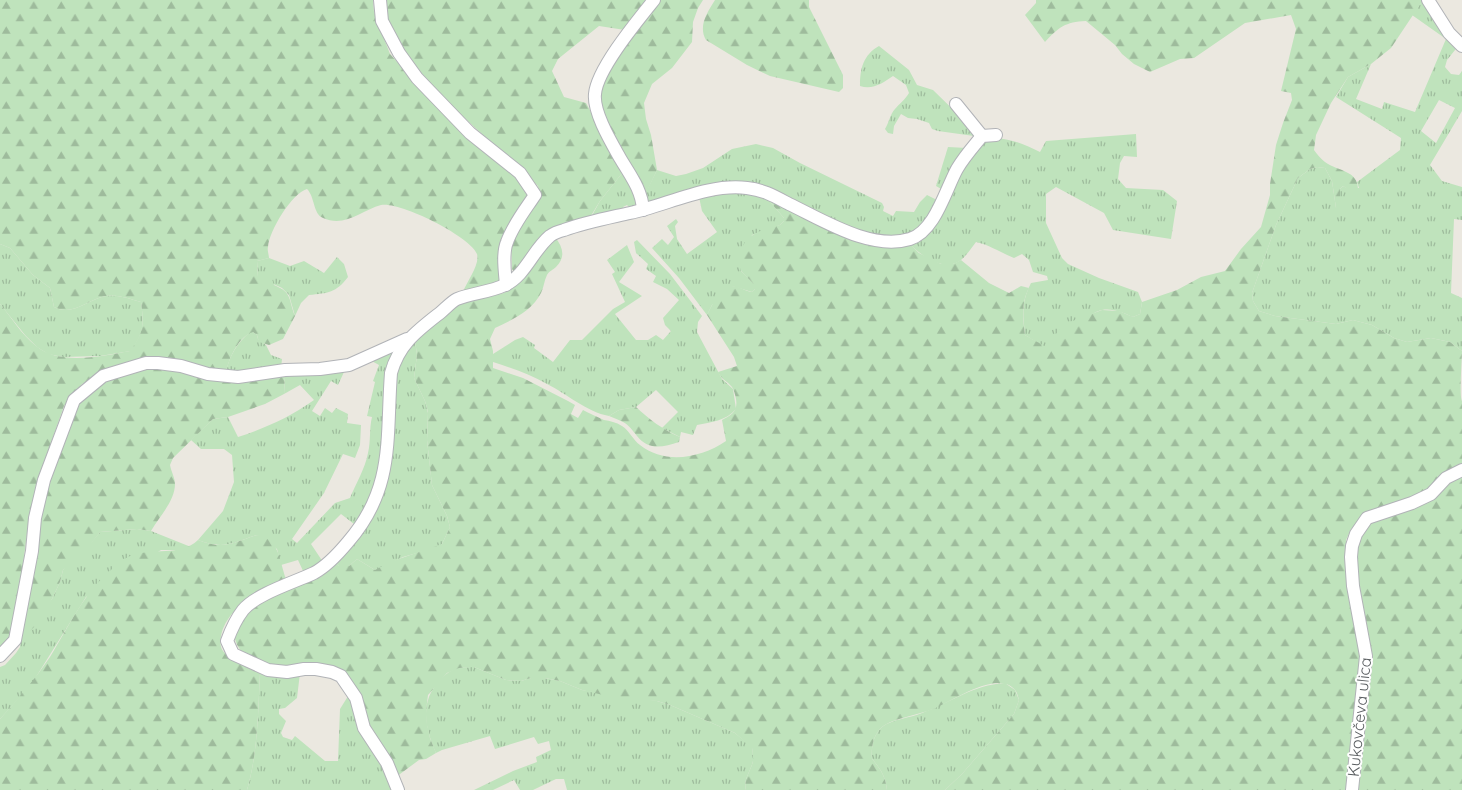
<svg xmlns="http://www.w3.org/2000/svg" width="1462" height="790" font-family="Quicksand,sans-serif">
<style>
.grass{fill:url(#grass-tufts);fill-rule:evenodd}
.forest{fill:url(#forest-firs)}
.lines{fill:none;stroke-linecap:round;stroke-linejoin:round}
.minor-casing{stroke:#b1b3b7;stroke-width:14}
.minor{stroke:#fff;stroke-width:12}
.labels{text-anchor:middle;stroke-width:4;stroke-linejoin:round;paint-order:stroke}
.street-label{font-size:16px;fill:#595d60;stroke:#fff}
</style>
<defs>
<pattern id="grass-tufts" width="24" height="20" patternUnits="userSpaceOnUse" patternTransform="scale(1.25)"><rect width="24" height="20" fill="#bfe3bc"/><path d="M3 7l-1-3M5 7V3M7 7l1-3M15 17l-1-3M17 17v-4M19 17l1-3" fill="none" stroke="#9ebb9c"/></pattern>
<pattern id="forest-firs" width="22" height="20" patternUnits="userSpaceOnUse" patternTransform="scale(1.25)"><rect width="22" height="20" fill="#bfe3bc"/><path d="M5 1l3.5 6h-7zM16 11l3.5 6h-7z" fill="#9ebb9c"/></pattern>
</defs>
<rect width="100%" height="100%" fill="#ebe8e0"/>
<g class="grass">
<path d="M1423,0L1459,45L1447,60L1445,67L1451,74L1459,75L1462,71V111L1430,165L1442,181L1462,187V220L1454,219L1451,293L1462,298V351L1450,342L1431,338L1407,342L1394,338L1372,325L1353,320L1336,324L1275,316L1259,311L1253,301L1252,293L1276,225L1298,178L1310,169L1317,167L1325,168L1332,181L1336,208L1340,189L1343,186L1347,188H1359L1357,182L1400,150L1401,138L1336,97L1348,77L1371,64L1356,99L1382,109L1384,102L1415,112L1446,39L1412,15ZM1439,100L1455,108L1436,143L1421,131Z"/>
<path d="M879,46L909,70L917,85L933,90L973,129L974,136L938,131L932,129L929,123L917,119L908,118L901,114L894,126L893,134L888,133L885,129C889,123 890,114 895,109C900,103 904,101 909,93L906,85L893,76C883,83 873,90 860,86C860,69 863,55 879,46Z"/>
<path d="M1136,134L1137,157L1124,156L1120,163L1118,179L1126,188L1163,190L1177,201L1171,239L1113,230L1104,213L1056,187L1046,194V223L1062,258L1068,264L1099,278L1138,292L1142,302L1140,314L1133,317C1123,313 1113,308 1102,310C1088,313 1059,338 1046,348L1025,335C1023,313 1021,303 1031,283L1048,280L1047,276L1033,272L1029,260L1022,254L1014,258C1001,253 990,245 976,242C972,247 967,255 961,260C945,273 921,256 910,244L977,147C981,145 985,140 990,139C1007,136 1025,145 1040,152L1046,141Z"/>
<polygon points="756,144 773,148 800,163 882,203 884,207 883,211 893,216 896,211 914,212 920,202 927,195 939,201 914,236 868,237 758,185 650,204 647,202 643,193 648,188 657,170 676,176 686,174 703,168 732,149"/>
<polygon points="948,147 967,148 943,190 936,186"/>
<polygon points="623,172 631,184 636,204 630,208 627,205 623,207 624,210 590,219 600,201"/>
<polygon points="719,192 769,196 771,203 784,218 784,221 780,225 752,235 741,271 756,286 755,289 752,292 732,286 712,305 707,315 679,278 652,248 662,239 668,245 674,237 667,226 676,219 678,222 675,226 677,239 687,254 717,232 702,211 699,197"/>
<path d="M637,240L670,274L702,316L698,322L697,332L722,379L733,389L736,409C726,421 711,422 697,425L693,435L681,432L680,437L662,428L678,412L656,390L636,407L619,410L609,416C587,412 567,394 547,384C530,374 511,368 493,362V354L515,340L523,337L535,345L534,348L553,362L570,340H582L613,309L625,302L612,274L615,272L607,260L627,245L634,262L619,282L642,296L615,314L636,340H648L656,335L663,340L671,331L665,325L663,318L679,300L667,289L653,282L656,276L646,269L648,264L636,253L634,242Z"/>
<path d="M0,244L10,248L33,275L50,288L54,307C72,317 88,299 106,296C117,294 130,299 141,302C144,325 144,332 131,351L100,356L63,357L48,354L37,347L25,335L0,304Z"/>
<path d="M337,257L344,264L348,277C336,293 328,293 309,295L301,303L295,316L289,295L282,288L258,277L257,261L269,258L290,266L304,261L324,273Z"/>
<path d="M250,332H253L257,335L258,339L266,345L271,355L282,359L281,368L241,372H226C229,356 238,342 250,332Z"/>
<polygon points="415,340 417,355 414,378 425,401 428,413 427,440 432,485 447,516 450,527 442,544 438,547 403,557 378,569 375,570 357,559 349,566 339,566 335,563 373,513 393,373"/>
<path d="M396,346L386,429L376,490L354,524L341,514L311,544L321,559L322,563L304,573L298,560L281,565L277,549L257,535C232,543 224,550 198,540L223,511L234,482L232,455L224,449H201L191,440L213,419L228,417L238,437C268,427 288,418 314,400L300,385L284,394L285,376L344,372L338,385L331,381L312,411L320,416L325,408L332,413L336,408L348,414L347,423L361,425L360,445L355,458L343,454L324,493L292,539L297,543L335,503L350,498C356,483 365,469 368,453C371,441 369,429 372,417L367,416L375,382L373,381L379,365L368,359Z"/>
<polygon points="137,529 151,531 191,547 181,550 161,550 86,597 31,685 0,719 0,667 5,665 16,653 20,647 22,633 52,599 60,582 63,570 90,544 100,532"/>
<path d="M474,667L506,680L521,681L531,678H545L560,681L582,690L657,701L670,705L735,733L752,747C753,752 753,756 753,761C751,771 743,779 746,790H567L564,779H556L533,790H520L514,780L493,790H474L513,771L537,762L536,757L551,750L549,741L538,744L534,737L495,749L490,736L442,750L436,753C425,728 419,702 440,680C445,675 451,669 459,668C464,667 470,667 474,667Z"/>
<path d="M260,673C277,678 283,679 300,673L297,698L285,708L279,709V714L286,721L281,733L283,737L292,740L295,736L325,761H338L340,709L350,693L396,790H247C258,752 258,712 260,673Z"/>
<path d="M1005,683L1015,690L1019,700L1014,714L962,774L945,790H887C886,777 880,768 872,759C871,748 873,735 882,727C892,719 910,718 922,713C952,702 972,685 1005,683Z"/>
</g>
<g class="forest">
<path d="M0,0H373L374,12L390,54L420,87L523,183L530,195L514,217L500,286L463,292C467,281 480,265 477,254C471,237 400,201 381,205C362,210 345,228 323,218C313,214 315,197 307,189C292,193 269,231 268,247C267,250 269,255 269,258L257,261L258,277L271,276L274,285C293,293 288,299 295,316L283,339L269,345L259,342L257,335L253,332C239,336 229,358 226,372L173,358L158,357L117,365L82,384L64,406L36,485L28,525L17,614L11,636L0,656V304C12,318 21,334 36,346C60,366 102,356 130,351C144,332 144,325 141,302C130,299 117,294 106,296C88,299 72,317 54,307L50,288L33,275L10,248L0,244Z"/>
<polygon points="381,0 648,0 625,30 599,26 558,59 552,71 564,97 586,103 623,172 600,201 589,219 550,230 515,273 512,269 511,241 539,193 538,186 431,87 407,59 389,27"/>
<polygon points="659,0 703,0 698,8 693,22 692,42 672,68 652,84 644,103 646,119 651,135 657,170 648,189 643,193 604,121 597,89 602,78"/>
<path d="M715,0H809V7L843,75V88L839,92L770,76L747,65L706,40C698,26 707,13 715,0Z"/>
<path d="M1036,0H1423L1391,48L1371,64L1348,77L1331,103L1316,135L1314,150C1317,154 1321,159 1325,162C1339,172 1359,170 1358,191L1356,194L1343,186L1340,189V207L1336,208L1332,181L1325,168L1317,167L1310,169L1298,178L1276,225L1252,293L1253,301L1259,311L1275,316L1336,324L1353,320L1372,325L1394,338L1407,342L1431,338L1450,342L1462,351C1462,360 1459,396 1462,401V465L1426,491L1406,500L1367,513L1351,529L1346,540L1349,586L1363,664L1348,790H945L962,774L1014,714L1019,700C1018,697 1017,692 1015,690C997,669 952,702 933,709C919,715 893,718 882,727C873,735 871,748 872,759C880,768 886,777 887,790H746C743,779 751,771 753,761C753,756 753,752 752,748L735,733L670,705L657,701L620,699L582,690L560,681L545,678H531L521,681L506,680L474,667L459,668L447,673L428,695L426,711L427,724L430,738L436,753L426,759L419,760L396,777L364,721L341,672C315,670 253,672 239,648C236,644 235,638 233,633L242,617L266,600L285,589L321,577L335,563L339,566H349L357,559L375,570L390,562L442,544L450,527L447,516L432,485L427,440L428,412L425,401L414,378L417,355L415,340L462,301L504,293L524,278L555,237C563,247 566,257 556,267C553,270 549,271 547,275C544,281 544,287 541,293C532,311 512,320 495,328L490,339L493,351V368L523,378L568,401L575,405L571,414L578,418L583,410C589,413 597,417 604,420C610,421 616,422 622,426C629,430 633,440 640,445C665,465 701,458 726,441L722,420C732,415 738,411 736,399C735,394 734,390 732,387C727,381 721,379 718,372L737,366L734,357L707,315C712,306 720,285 732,286C739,286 745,291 752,292L755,289V286C752,281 746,277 742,272C739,268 739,261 740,256C742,235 762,229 780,225L784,221V218L771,203L769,196L836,231L910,244L919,253L941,264H953L961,260L989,283L1009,293L1021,286L1029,288C1021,303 1023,318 1025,335L1046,347L1063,325L1080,318L1102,310L1119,311L1133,317L1140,314L1142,302L1177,290L1201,277L1225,271L1241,249L1261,227L1270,195V184L1276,145L1283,123L1292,100L1291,93L1281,91L1296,29L1291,15L1245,23L1194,58L1180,59L1150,72L1134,64L1122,54L1115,45L1086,21C1065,22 1059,27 1045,42L1025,15L1036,3Z"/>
<path d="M167,369L285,376L284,394L265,404L228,417L213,419L173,458L170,465C171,471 175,478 175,484C175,501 159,517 151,531L137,529L100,532L80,558L63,570L60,582L52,599L36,625L30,631L22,633L35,526L75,406L91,388L116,375L143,370Z"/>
<path d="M636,407C649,419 663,430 680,437L679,442C663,447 649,451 637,436C633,431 629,425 623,422C619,420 614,418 609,416L619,410Z"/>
<polygon points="1462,474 1462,790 1356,790 1368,688 1355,558 1359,539 1367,522"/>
<path d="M257,535C280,539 279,560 286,579C261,591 227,606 221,636C220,641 220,647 223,651C229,660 249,669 260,673C258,712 258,752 247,790H0V719C18,699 35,679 50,657C69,626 83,594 111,570C116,565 124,559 130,556C152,547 180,557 198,540C224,550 232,543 257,535Z"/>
</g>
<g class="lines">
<g class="minor-casing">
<g id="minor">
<path d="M380,0L382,21L399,53L417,78L470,133L520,173L535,195C525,210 513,225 507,242C502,254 505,272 506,285"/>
<polyline points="1428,0 1449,33 1462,46"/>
<polyline points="956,104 982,136"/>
<path d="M643,210C642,190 630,175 620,158C611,142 593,112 595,94C597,69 638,20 654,0"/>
<polyline points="0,656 15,640 32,551 35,518 44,480 74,400 103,376 146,363 158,363 181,366 208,374 238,377 285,370 320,369 349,365 407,339"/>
<path d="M398,790L387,763L364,728L356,698L341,676L332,672L316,669H304L287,672L268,670L233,654L227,641C231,630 236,619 243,610C256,594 295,582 314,573C327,566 338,554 348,542C395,488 386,438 391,373C399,344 417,331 440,313C445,309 451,302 457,299C473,293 490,292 505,285C525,276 533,250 550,236C554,233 560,231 564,230C586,222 608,218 630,213C667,205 709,183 747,188C764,190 774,196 789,204C823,220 871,251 910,239C935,231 945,191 957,169C964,157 973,147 982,136L996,135"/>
<polyline points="1352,790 1366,656 1353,586 1351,557 1352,546 1356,534 1367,518 1412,503 1431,494 1446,478 1462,470"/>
</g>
</g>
<use href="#minor" class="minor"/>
</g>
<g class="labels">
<g class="street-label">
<text transform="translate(1359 717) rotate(-84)" y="6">Kukovčeva ulica</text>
</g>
</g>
</svg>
